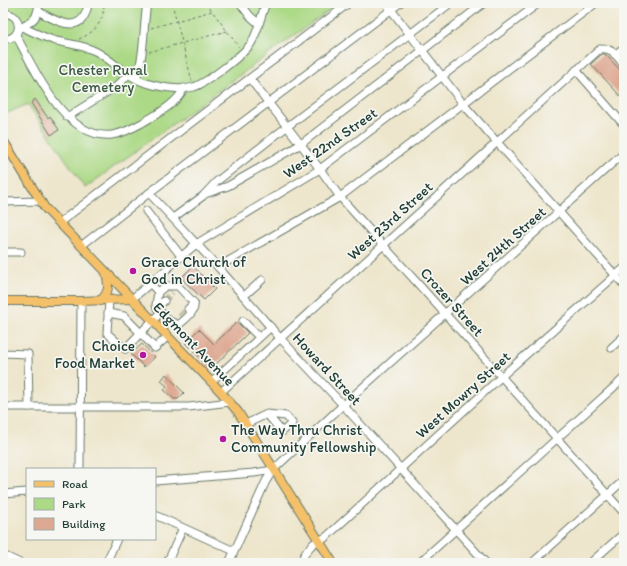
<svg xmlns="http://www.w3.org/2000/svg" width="627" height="566" font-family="Itim,sans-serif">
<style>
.green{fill:#acd986;stroke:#668b5d}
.building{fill:#dea993}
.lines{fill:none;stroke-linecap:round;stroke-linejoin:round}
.minor-tunnel{stroke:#c5c4ae;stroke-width:7;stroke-dasharray:7 3.5;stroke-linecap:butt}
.minor-casing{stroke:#677869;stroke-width:9}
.major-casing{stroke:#677869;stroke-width:10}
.path{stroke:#677869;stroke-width:1;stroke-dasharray:3 3;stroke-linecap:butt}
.minor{stroke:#fff;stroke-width:7}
.major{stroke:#f4c16a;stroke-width:8}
.poi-dot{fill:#b5179e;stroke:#f6f6f2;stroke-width:1.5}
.labels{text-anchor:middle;stroke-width:3.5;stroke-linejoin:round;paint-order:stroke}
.park-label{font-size:15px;fill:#3b5c44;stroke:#f6f6f2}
.street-label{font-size:15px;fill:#1f3d34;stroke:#f6f6f2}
.poi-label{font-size:15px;fill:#1f3d34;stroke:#f6f6f2;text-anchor:start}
</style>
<rect width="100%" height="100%" fill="#f6f6f2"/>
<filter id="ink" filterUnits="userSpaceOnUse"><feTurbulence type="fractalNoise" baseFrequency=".025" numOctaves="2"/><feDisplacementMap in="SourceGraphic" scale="8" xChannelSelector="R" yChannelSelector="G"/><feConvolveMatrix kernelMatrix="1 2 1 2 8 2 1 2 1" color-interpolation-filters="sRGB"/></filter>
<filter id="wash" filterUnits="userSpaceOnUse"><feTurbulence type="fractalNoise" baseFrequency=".012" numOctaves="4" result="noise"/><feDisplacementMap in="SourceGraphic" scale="16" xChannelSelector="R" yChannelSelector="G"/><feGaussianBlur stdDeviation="0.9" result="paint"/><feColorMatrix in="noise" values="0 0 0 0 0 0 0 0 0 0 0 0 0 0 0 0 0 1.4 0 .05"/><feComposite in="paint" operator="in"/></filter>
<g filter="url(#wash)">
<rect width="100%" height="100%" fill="#eee6cc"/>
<polygon class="green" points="3,3 339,3 85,188 28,104 3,115"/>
<g id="blocks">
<g class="building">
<polygon points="602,54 605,54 624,74 624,100 591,64"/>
<polygon points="35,99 48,118 50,116 59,130 51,135 31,103"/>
<polygon points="193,266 215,289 204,300 181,278"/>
<polygon points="237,322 248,333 211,369 185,343 199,329 214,344"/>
<polygon points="142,344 155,357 144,367 131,354"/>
<polygon points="166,374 184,393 178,399 174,399 164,390 167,386 161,381"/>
</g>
</g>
</g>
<g filter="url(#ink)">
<use href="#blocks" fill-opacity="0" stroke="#677869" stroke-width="1"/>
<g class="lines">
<g class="minor-tunnel">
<polyline points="164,301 172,292"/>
<polyline points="180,317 188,309"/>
</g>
<g class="minor-casing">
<g id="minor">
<polyline points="240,3 250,16 258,23"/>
<polyline points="386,3 464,105 624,285"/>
<path d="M38,11C57,22 84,37 88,3"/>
<path d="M3,14C23,11 24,41 3,39"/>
<path d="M22,27C35,20 37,18 39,3"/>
<path d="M19,28L22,27C33,32 45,38 56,41C70,44 84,45 97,52C113,61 126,76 143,82C157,87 179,91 194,87C208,82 240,57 250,45C257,36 261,15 266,3"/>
<path d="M16,35C34,69 65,140 112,135C122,134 133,128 142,123C157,114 177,104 184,88"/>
<polyline points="615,55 624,47"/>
<polyline points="576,70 624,125"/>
<path d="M136,78C145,55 143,27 147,3"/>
<polyline points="250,79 320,169 340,197 624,513"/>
<polyline points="67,117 117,86 124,79 128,74"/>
<polyline points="149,193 218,267 280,338 343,405 486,563"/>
<polyline points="205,194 228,186 301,144 484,3"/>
<polyline points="3,202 40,201"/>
<polyline points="146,211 181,256"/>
<polyline points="173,218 203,196 216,182 276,135 451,3"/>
<polyline points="59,223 349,3"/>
<polyline points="81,246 149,193 400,3"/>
<polyline points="3,252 21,252"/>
<polyline points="218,267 340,197 596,3"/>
<polyline points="150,283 158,292 156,305 157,308 169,321 161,330"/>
<polyline points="158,292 166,286 178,286 194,303 188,309"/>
<polyline points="244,296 262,280"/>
<polyline points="132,299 196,244 320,169 539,3"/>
<polyline points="109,300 107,333 125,349 161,312"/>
<polyline points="157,308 164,301"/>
<polyline points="108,313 124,316 155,348 167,337"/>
<path d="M169,321L179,325C185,319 196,312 194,303"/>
<polyline points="243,321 259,337"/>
<polyline points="611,348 624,336"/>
<polyline points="3,353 28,354 29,407"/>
<polyline points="211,382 271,327"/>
<path d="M221,392L600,49C613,47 616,56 624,65"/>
<polyline points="3,407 189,407 230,402"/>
<polyline points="246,424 267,414 282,432 292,423 286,416 267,414"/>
<polyline points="80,469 81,301"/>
<polyline points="155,481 254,473 273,470"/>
<polyline points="3,494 27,492"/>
<polyline points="155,515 234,551"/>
<polyline points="3,555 20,563"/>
<polyline points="106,563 117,539"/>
<polyline points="167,563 183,528"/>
<polyline points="229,563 266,481 273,470 343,405 624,153"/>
<path d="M300,563C306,551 312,541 325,538L502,376L624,268"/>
<polyline points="419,563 624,378"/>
<polyline points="532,563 624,480"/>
<polyline points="590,563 624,533"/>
</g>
</g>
<g class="major-casing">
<g id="major">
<polyline points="3,140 45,208 221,392 238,412 333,563"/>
<polyline points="3,301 81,301 132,299"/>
<path d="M100,301C110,292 109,285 106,273"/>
</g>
</g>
<g class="path">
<polyline points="172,3 192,81"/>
<polyline points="206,3 239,47"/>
<polyline points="151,28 212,11"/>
<path d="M79,39C96,32 104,21 104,3"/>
<polyline points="149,52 227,31"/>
</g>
<use href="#minor" class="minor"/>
<use href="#major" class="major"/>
</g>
</g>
<g class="poi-dot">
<circle cx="133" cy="271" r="4"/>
<circle cx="143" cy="355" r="4"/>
<circle cx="223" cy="439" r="4"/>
</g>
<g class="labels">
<g class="park-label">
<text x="103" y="75">Chester Rural<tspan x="103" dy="17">Cemetery</tspan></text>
</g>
<g class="street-label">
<text transform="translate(330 143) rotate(-35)" y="5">West 22nd Street</text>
<text transform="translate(390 221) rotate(-42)" y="5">West 23rd Street</text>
<text transform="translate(503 246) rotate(-42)" y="5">West 24th Street</text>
<text transform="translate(452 302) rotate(48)" y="5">Crozer Street</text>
<text transform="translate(194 344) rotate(46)" y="5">Edgmont Avenue</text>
<text transform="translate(327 369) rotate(47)" y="5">Howard Street</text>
<text transform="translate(463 395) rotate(-42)" y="5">West Mowry Street</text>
</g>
<g class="poi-label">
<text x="141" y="267">Grace Church of<tspan x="141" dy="17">God in Christ</tspan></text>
<text x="135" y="351" text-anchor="end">Choice<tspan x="135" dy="17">Food Market</tspan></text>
<text x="231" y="435">The Way Thru Christ<tspan x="231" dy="17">Community Fellowship</tspan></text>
</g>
</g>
<rect width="627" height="566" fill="none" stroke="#f6f6f2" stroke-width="16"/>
<rect x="26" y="468" width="130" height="72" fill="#f6f6f2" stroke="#a0aca6"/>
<rect x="34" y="481" width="20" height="6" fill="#f4c16a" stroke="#a0aca6"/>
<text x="62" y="488" font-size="12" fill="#1f3d34">Road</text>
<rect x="34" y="498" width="20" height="12" fill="#acd986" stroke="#a0aca6"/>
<text x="62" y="508" font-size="12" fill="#1f3d34">Park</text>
<rect x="34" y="518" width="20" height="12" fill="#dea993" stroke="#a0aca6"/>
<text x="62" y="528" font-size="12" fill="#1f3d34">Building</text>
</svg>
